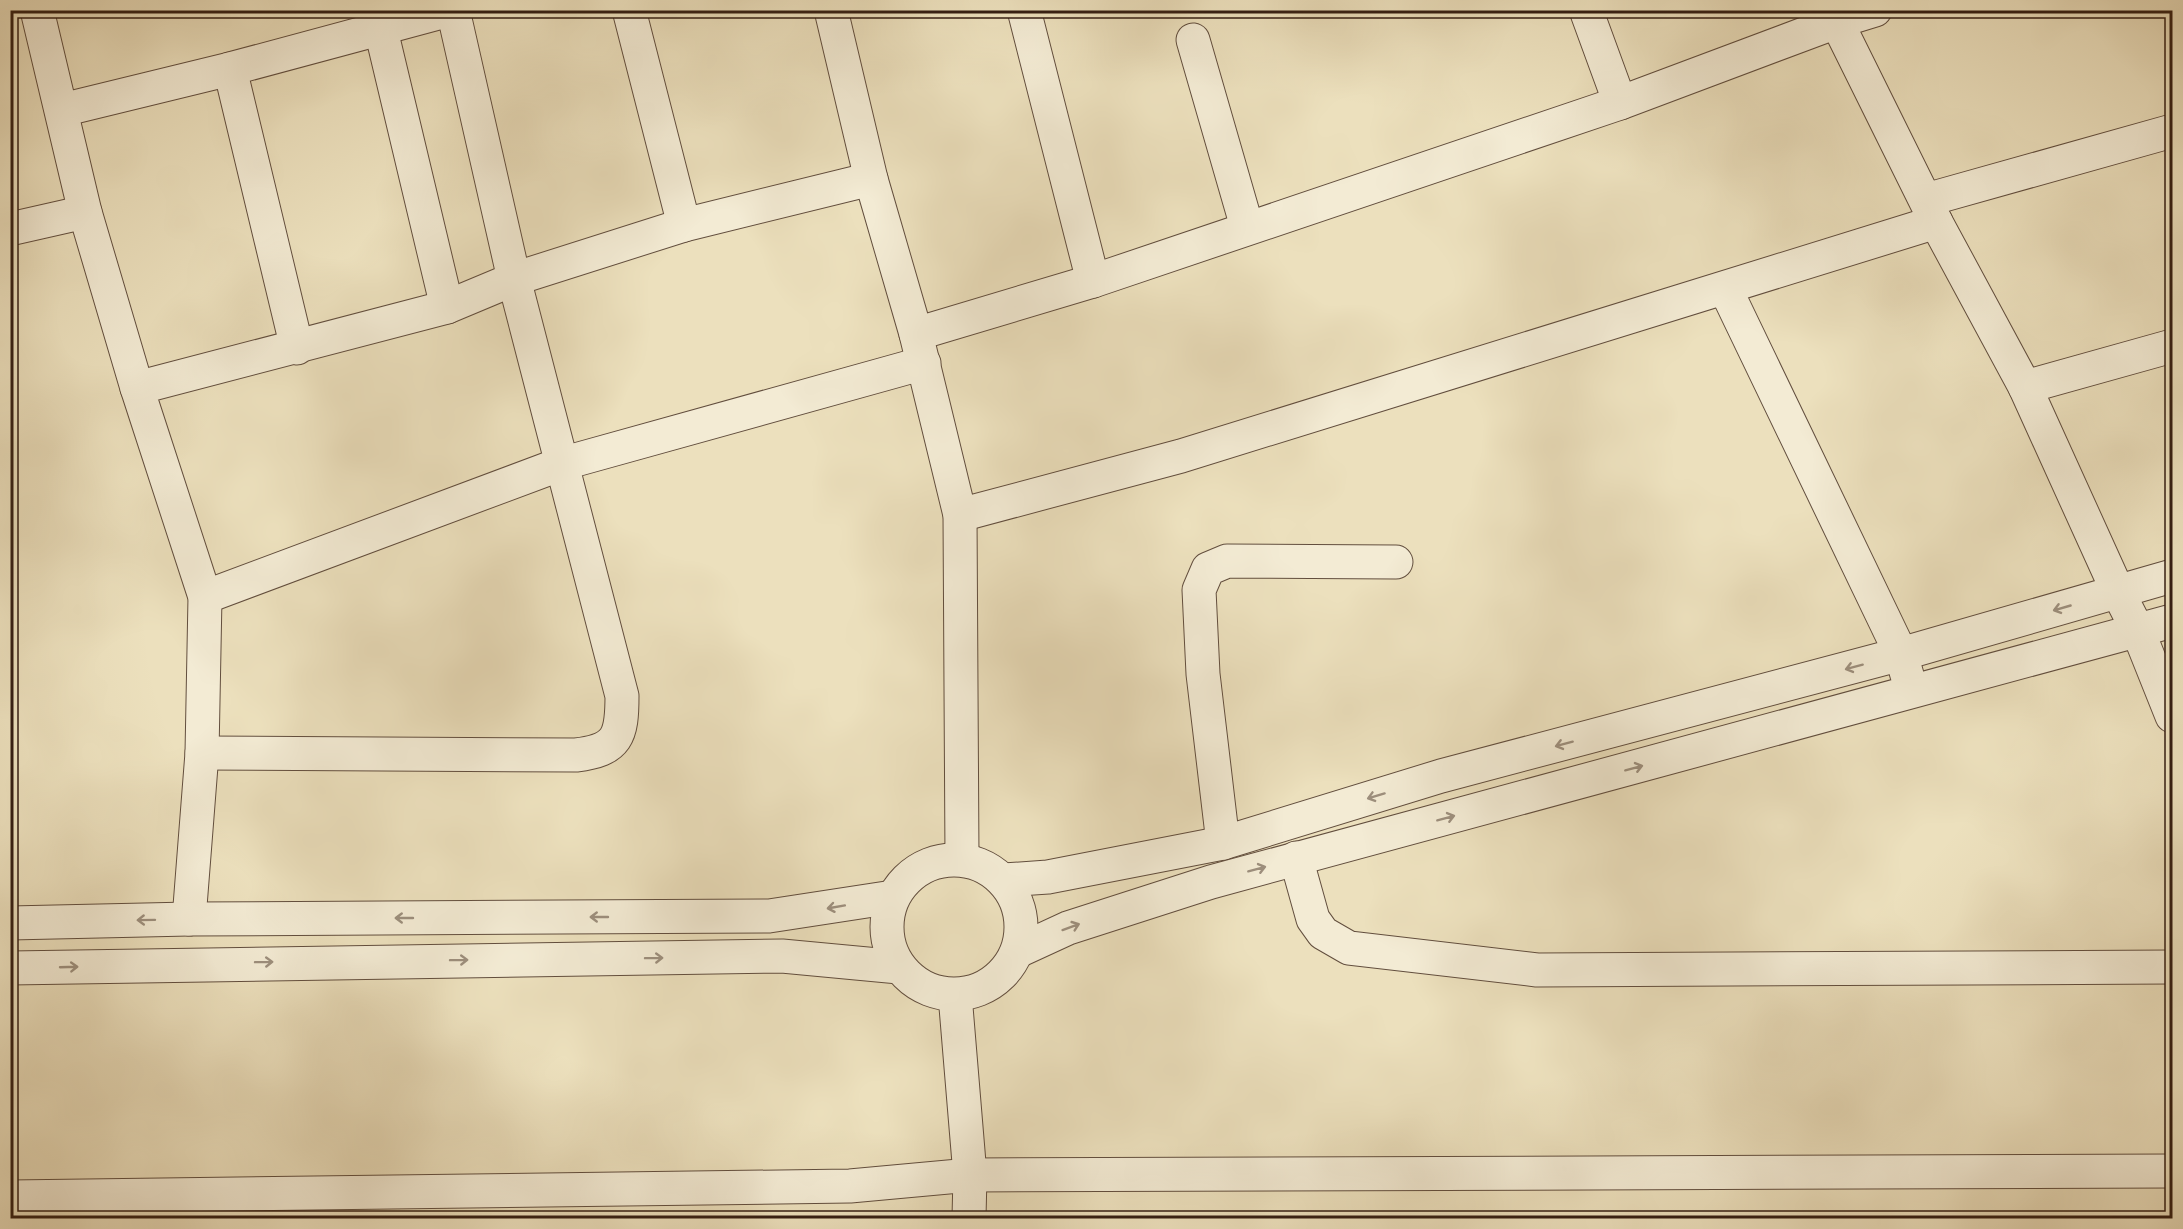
<svg xmlns="http://www.w3.org/2000/svg" width="2183" height="1229" font-family="'IM FELL French Canon',serif">
<style>
.lines{fill:none;stroke-linecap:round;stroke-linejoin:round}
.minor-casing{stroke:#624e3e;stroke-width:35}
.minor{stroke:#f3ebd4;stroke-width:33}
.oneway{stroke:#9d8f7d}
</style>
<rect width="100%" height="100%" fill="#ece0bd"/>
<filter id="stains"><feTurbulence type="fractalNoise" baseFrequency=".00333" numOctaves="4"/><feColorMatrix values="0 0 0 0 .2 0 0 0 0 .09 0 0 0 0 .02 0 0 0 .5 -.17"/></filter>
<radialGradient id="worn" r=".72"><stop offset=".6" stop-color="#630" stop-opacity="0"/><stop offset="1" stop-color="#630" stop-opacity=".3"/></radialGradient>
<g class="lines">
<g class="minor-casing">
<g id="minor">
<polyline points="37,10 85,212 137,388"/>
<polyline points="629,10 684,225"/>
<polyline points="831,10 871,179 916,334 960,515 962,859"/>
<polyline points="1024,10 1093,281"/>
<polyline points="1586,10 1620,103"/>
<polyline points="1831,10 1936,222 2025,387 2118,592 2138,631 2172,716"/>
<polyline points="381,30 447,307"/>
<polyline points="1193,40 1247,227"/>
<polyline points="62,110 230,69"/>
<polyline points="1926,200 2172,131"/>
<polyline points="10,229 85,212"/>
<polyline points="1725,288 1901,654 1907,675"/>
<polyline points="916,334 1093,281 1620,103 1836,22 1875,10"/>
<polyline points="297,348 230,69 449,10"/>
<polyline points="2025,387 2172,346"/>
<polyline points="960,515 1181,456 1936,222"/>
<polyline points="205,597 561,464 924,363"/>
<path d="M202,753L576,755C618,750 622,736 622,696L514,279L453,10"/>
<polyline points="1223,843 1203,674 1199,590 1208,569 1227,561 1396,562"/>
<polyline points="1296,858 1313,919 1323,933 1349,948 1537,970 2172,967"/>
<circle cx="954" cy="927" r="67"/>
<polyline points="1004,880 1048,877 1223,843 1441,776 1901,654 2172,576"/>
<polyline points="189,919 202,753 205,597 137,388 447,307 514,279 684,225 871,179"/>
<polyline points="10,923 189,919 769,916 893,897"/>
<polyline points="1018,951 1068,928 1211,882 2172,621"/>
<polyline points="10,968 782,956 899,967"/>
<polyline points="955,995 970,1175 969,1218"/>
<polyline points="10,1197 850,1186 970,1175 2172,1171"/>
</g>
</g>
<use href="#minor" class="minor"/>
</g>
<defs><path id="oneway-shaft" d="M-6 0H5M1.5-3L5.5 0L1.5 3" fill="none" stroke-width="1.6" stroke-linecap="round" stroke-linejoin="round" transform="scale(1.5)"/></defs>
<g class="oneway">
<use href="#oneway-shaft" transform="translate(2062 608) rotate(164)"/>
<use href="#oneway-shaft" transform="translate(1854 667) rotate(165)"/>
<use href="#oneway-shaft" transform="translate(1564 744) rotate(165)"/>
<use href="#oneway-shaft" transform="translate(1634 768) rotate(-15)"/>
<use href="#oneway-shaft" transform="translate(1376 796) rotate(163)"/>
<use href="#oneway-shaft" transform="translate(1446 818) rotate(-15)"/>
<use href="#oneway-shaft" transform="translate(1257 869) rotate(-15)"/>
<use href="#oneway-shaft" transform="translate(836 907) rotate(170)"/>
<use href="#oneway-shaft" transform="translate(599 917) rotate(180)"/>
<use href="#oneway-shaft" transform="translate(404 918) rotate(180)"/>
<use href="#oneway-shaft" transform="translate(146 920) rotate(179)"/>
<use href="#oneway-shaft" transform="translate(1071 927) rotate(-20)"/>
<use href="#oneway-shaft" transform="translate(654 958) rotate(-1)"/>
<use href="#oneway-shaft" transform="translate(459 960) rotate(-1)"/>
<use href="#oneway-shaft" transform="translate(264 962) rotate(-1)"/>
<use href="#oneway-shaft" transform="translate(69 967) rotate(-2)"/>
</g>
<rect width="2183" height="1229" fill="none" stroke="#ece0bd" stroke-width="36"/>
<rect x="12" y="12" width="2159" height="1205" fill="none" stroke="#341e13" stroke-width="3"/>
<rect x="18" y="18" width="2147" height="1193" fill="none" stroke="#341e13" stroke-width="1.5"/>
<rect width="100%" height="100%" filter="url(#stains)"/>
<rect width="100%" height="100%" fill="url(#worn)"/>
</svg>
